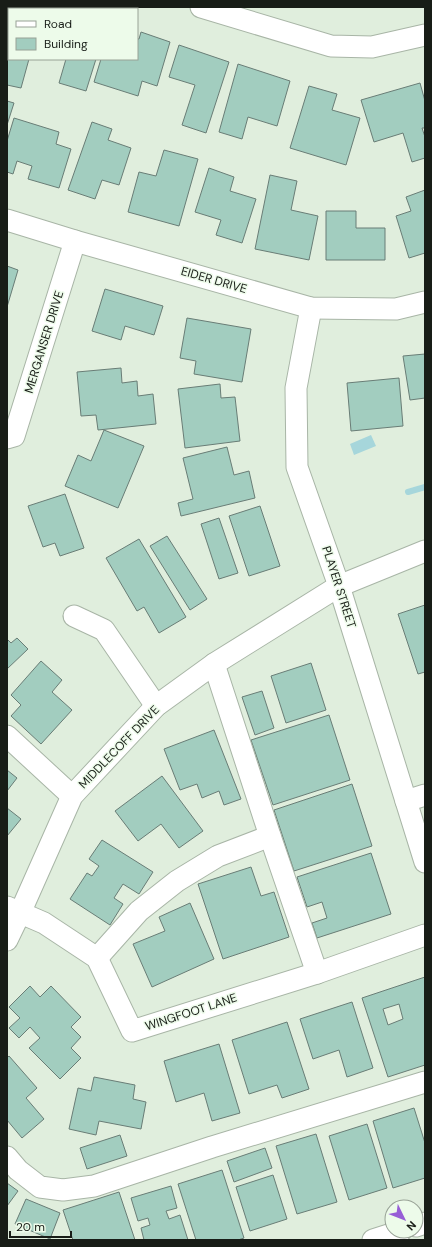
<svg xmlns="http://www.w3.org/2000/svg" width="432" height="1247" font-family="'DM Sans',sans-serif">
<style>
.water{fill:#a6d6db}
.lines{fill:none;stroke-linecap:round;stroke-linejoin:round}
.stream{stroke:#a6d6db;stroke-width:6}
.building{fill:#a2cdbf;stroke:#697d76;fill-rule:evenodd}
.minor-casing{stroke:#a8b5a6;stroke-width:23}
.minor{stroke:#fff;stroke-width:21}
.labels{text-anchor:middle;stroke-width:3;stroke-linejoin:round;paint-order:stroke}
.street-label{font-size:12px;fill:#181d17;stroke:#edfbea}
</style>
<rect width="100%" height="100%" fill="#e0eedd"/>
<polygon class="water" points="371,435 376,446 354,455 350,444"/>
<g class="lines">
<polyline class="stream" points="408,492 425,487"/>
</g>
<g class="building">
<polygon points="7,7 26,7 25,9 9,9 9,59 29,59 21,88 7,85"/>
<polygon points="141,32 170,42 157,86 142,81 138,96 94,82 101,59 137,59 137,39 139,39"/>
<polygon points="179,45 229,62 206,133 182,125 195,85 169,77"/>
<polygon points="66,59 96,59 86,91 59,83"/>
<polygon points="238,64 290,81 277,126 248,117 242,139 219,132"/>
<polygon points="420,83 425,101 425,128 422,128 425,137 425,158 412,162 403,133 374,142 361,100"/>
<polygon points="309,86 337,94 332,110 360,118 346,165 290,148"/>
<polygon points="7,101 14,103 7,125"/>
<polygon points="14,118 59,132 56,144 71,149 59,188 28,179 32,166 17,161 13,174 7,172 7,141"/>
<polygon points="92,122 112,129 108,140 131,148 119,185 102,180 95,199 68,190"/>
<polygon points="164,150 198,159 179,226 128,212 139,172 156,176"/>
<polygon points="209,168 234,177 230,191 256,199 242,243 216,235 221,220 195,212"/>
<polygon points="270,175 297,181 291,210 318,216 309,260 255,249"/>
<polygon points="425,190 425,253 409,258 396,216 411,211 406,197"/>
<polygon points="326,211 356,211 356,228 385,228 385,260 326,260"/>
<polygon points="7,266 18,270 7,307"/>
<polygon points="105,289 163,306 154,335 125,326 121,340 92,331"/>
<polygon points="187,318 251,329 242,382 194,374 196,361 180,358"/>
<polygon points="425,354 425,398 410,400 403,356"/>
<polygon points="121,368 122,383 137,381 138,396 153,394 156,424 98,430 96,415 81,416 77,372"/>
<polygon points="399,378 403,426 351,431 347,383"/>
<polygon points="220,384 221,398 235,397 240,441 185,448 178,389"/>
<polygon points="104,430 144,446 118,508 65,486 78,455 91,461"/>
<polygon points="227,447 234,475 249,471 255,498 181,516 178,503 193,499 183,458"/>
<polygon points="65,494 84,548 60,556 55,543 43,547 28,506"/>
<polygon points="260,506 280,566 249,576 229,516"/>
<polygon points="219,518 238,573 219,579 201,524"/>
<polygon points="167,536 207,599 190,610 150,546"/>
<polygon points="139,539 186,617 159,633 144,607 137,611 106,558"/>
<polygon points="425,605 425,672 418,674 398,614"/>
<polygon points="17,638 28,649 7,669 7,639 11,643"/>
<polygon points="41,661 62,680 52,692 72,710 41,744 11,716 21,705 11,695"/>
<polygon points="311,663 326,710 286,723 271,676"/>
<polygon points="262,691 274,728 255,735 242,697"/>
<polygon points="329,715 350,780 273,805 251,740"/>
<polygon points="214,730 241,799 224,805 219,791 202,798 197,784 180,790 164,749"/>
<polygon points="7,770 17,778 7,791"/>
<polygon points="162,776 203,831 179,848 161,824 138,841 115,811"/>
<polygon points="352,784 372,846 294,871 274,810"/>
<polygon points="7,808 21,819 7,836"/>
<polygon points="102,840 153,872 139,894 123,884 114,898 123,904 110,925 70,899 87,873 92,876 99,866 89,859"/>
<polygon points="371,853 391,914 317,938 312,923 327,918 322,902 307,907 297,877"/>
<polygon points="251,867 261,896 274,892 289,937 223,959 198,884"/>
<polygon points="190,903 214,959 152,987 133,944 165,931 159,917"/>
<path d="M425,977V1065L388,1077L362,998ZM399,1004L403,1019L388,1025L383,1009Z"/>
<polygon points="30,986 40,997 51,986 81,1017 71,1027 81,1037 71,1048 81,1058 60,1079 29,1048 40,1038 30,1027 19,1038 9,1028 20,1018 9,1007"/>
<polygon points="352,1002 373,1068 347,1077 339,1050 313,1059 300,1019"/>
<polygon points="287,1022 309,1089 282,1098 277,1085 249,1094 232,1040"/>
<polygon points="219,1044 240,1113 212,1121 204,1093 176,1102 164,1061"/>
<polygon points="9,1056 37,1088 26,1098 44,1119 22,1138 7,1120 7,1058"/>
<polygon points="94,1077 135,1085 133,1099 146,1102 141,1129 99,1121 96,1135 69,1129 78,1088 91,1091"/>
<polygon points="414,1108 425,1143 425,1178 393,1188 373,1121"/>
<polygon points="367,1124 387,1188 349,1200 329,1136"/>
<polygon points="316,1134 337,1202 297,1214 276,1146"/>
<polygon points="120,1135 127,1156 87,1169 80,1148"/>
<polygon points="265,1148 272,1168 234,1182 227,1161"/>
<polygon points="222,1170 244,1238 238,1240 196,1240 178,1184"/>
<polygon points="273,1175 287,1219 250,1231 236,1187"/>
<polygon points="7,1183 18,1191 7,1206"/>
<polygon points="171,1186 177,1208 166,1211 169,1219 180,1215 188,1240 144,1240 141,1228 150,1225 148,1218 138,1221 131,1198"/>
<polygon points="119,1192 135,1240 73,1240 63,1210"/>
<polygon points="26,1199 60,1213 50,1239 15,1224"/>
</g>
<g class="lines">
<g class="minor-casing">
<g id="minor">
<polyline points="201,7 331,46 372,47 425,35"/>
<polyline points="7,220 75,241 311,308 396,309 425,302"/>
<polyline points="311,308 296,388 297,467 339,586 425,862"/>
<polyline points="7,438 14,436 75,241"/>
<polyline points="74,616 104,630 156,706"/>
<polyline points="214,664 270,836 317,973"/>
<polyline points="7,736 72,796"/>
<polyline points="406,801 425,795"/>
<polyline points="7,907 44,923 97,958 132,1031 317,973 425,935"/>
<polyline points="7,940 20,913 72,796 156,706 214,664 339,586 425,551"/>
<polyline points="97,958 139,911 177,881 218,856 270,836"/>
<polyline points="7,1157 18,1170 40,1187 63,1190 94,1186 212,1147 425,1082"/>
<polyline points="416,1226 425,1223"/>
<polyline points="373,1240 401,1231"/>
</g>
</g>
<use href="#minor" class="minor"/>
</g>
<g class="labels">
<g class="street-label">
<text transform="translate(214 280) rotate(16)" y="4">EIDER DRIVE</text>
<text transform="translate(44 342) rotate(-73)" y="4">MERGANSER DRIVE</text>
<text transform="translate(339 587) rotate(72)" y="4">PLAYER STREET</text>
<text transform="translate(119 747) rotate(-46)" y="4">MIDDLECOFF DRIVE</text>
<text transform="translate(191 1012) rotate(-18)" y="4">WINGFOOT LANE</text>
</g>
</g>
<rect width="432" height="1247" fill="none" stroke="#181d17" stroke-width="16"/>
<rect x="8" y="8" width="130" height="52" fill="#edfbea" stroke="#98a296"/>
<rect x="16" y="21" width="20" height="6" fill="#ffffff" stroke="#98a296"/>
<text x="44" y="28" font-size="12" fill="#181d17">Road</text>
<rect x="16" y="38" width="20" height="12" fill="#a2cdbf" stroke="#98a296"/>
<text x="44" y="48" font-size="12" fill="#181d17">Building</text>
<g transform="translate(404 1219) rotate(133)"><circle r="19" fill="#edfbea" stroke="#98a296"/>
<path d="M0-3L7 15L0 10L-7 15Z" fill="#975ed6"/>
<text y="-6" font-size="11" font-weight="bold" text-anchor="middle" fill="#181d17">N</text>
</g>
<path d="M10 1231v6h61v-6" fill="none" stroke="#181d17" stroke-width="2"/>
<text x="16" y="1231" font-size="12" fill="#181d17" stroke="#edfbea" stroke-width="3" paint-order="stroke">20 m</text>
</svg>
